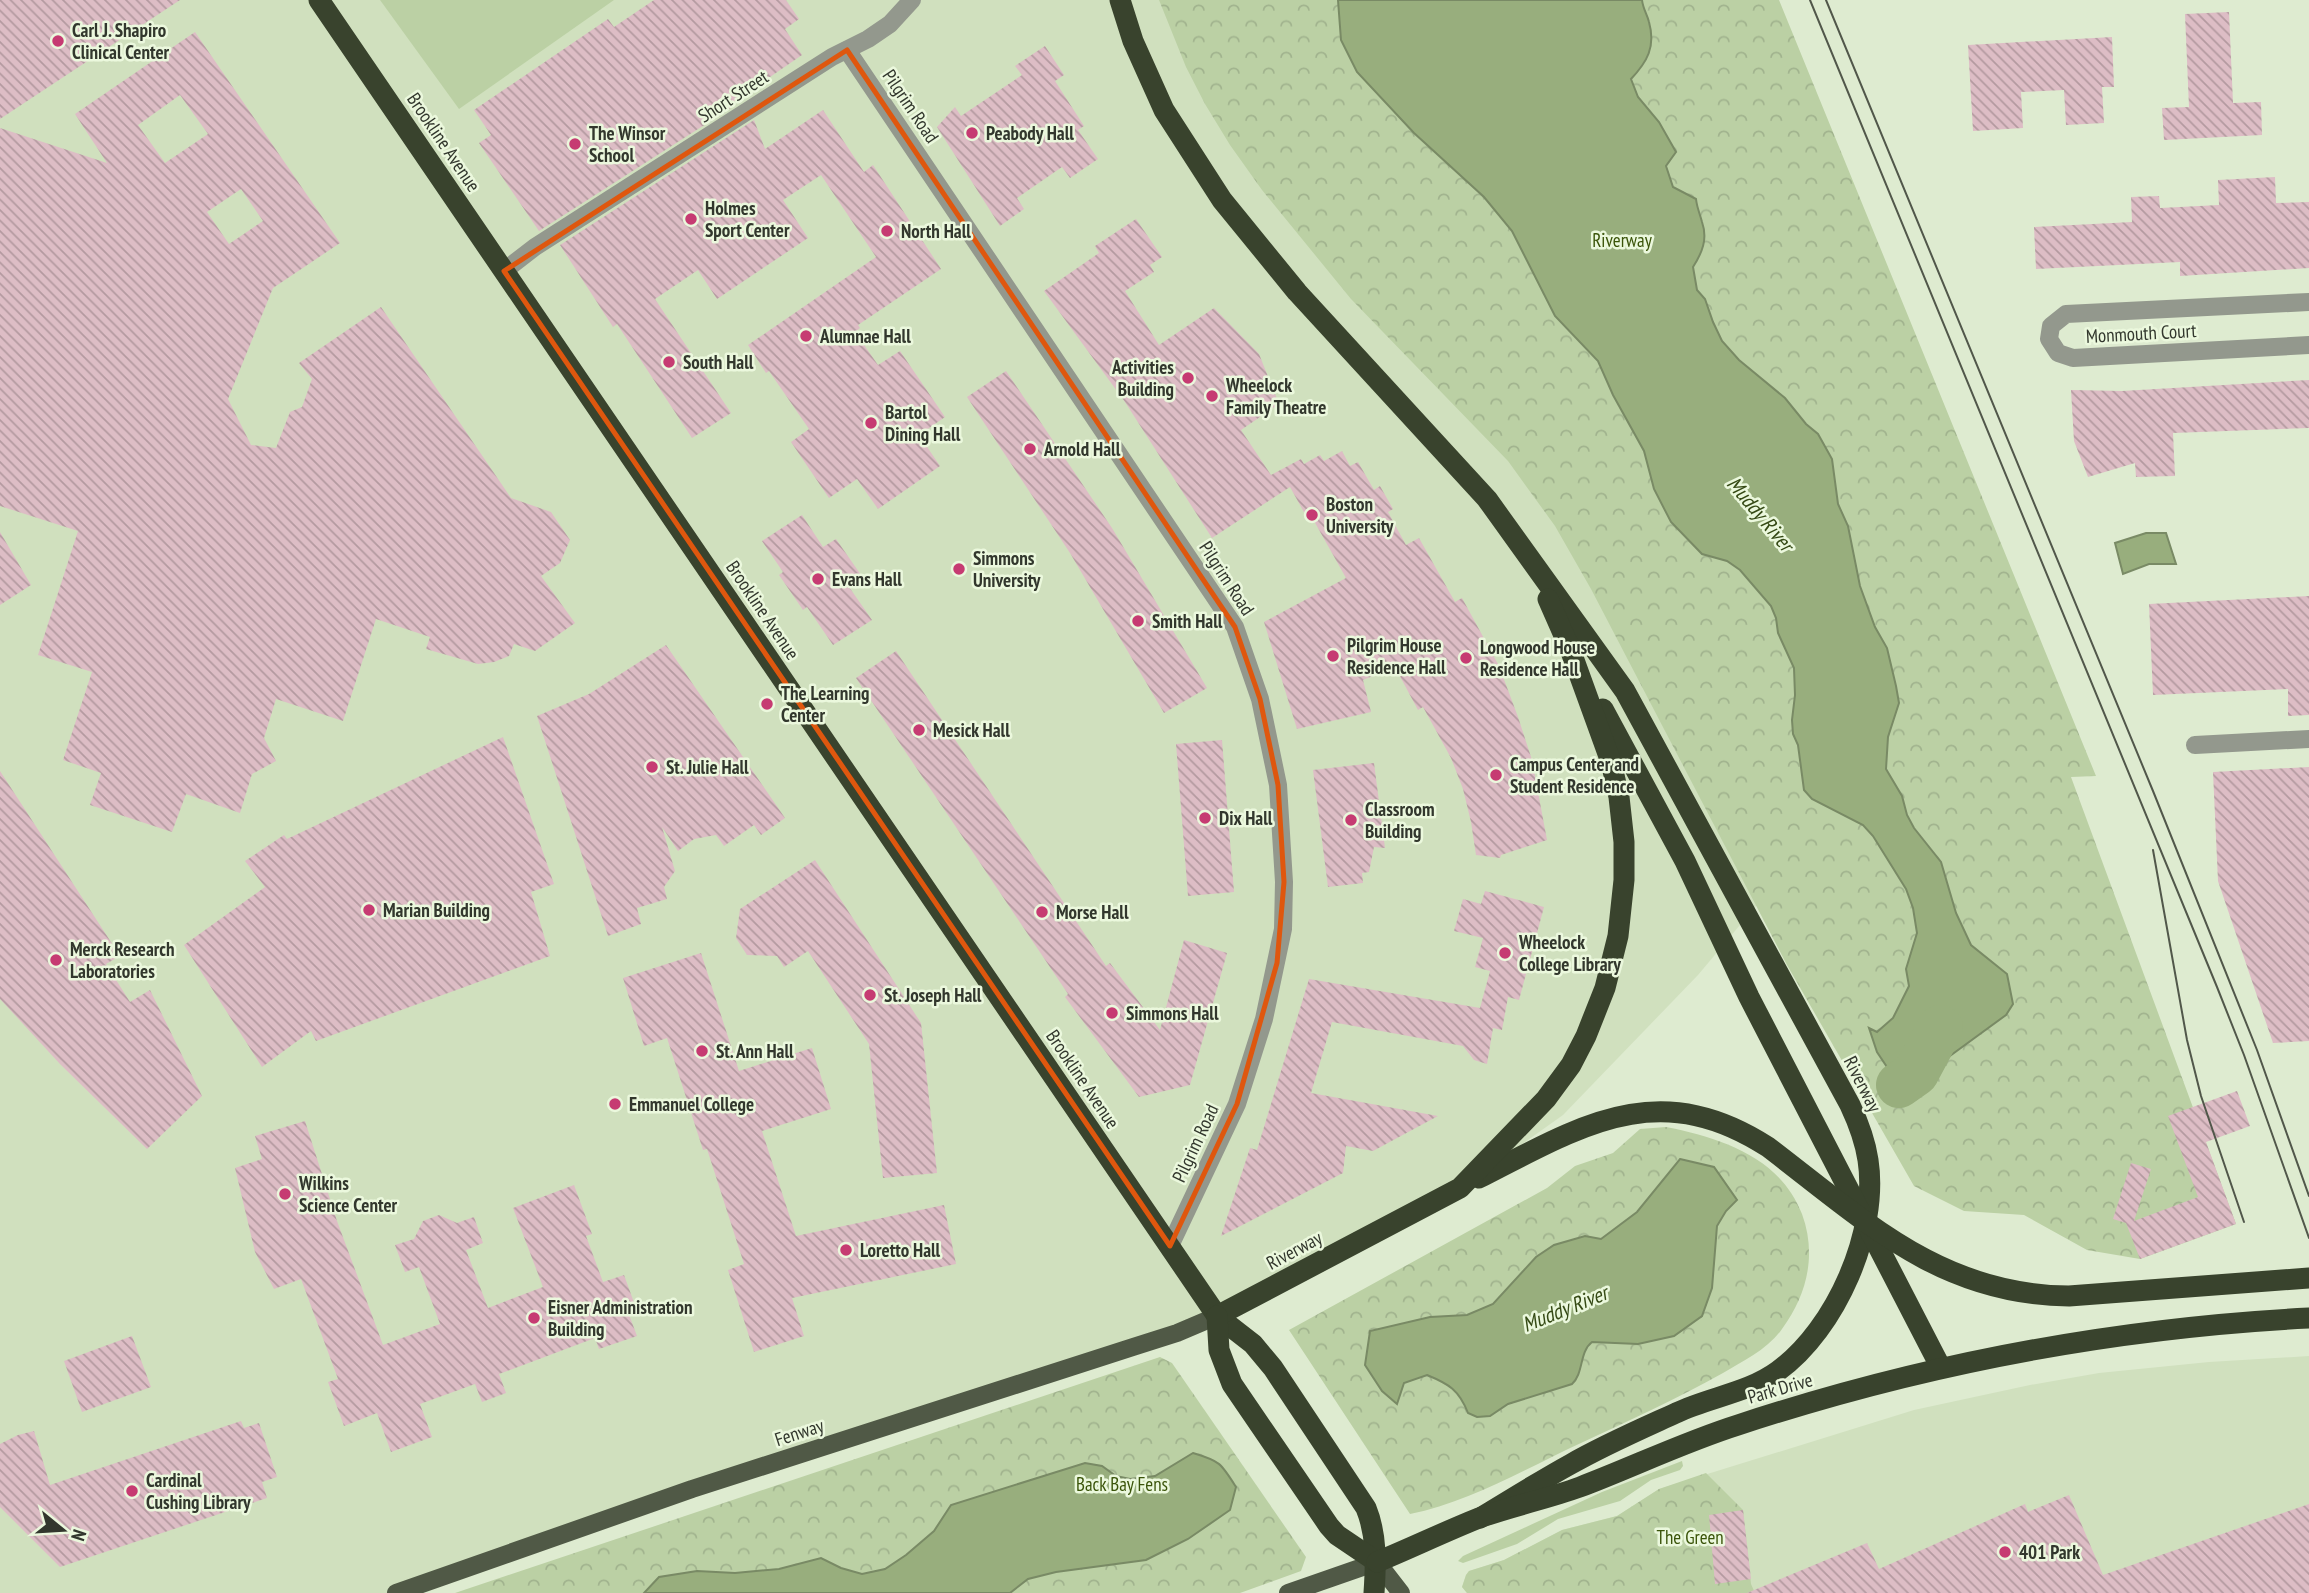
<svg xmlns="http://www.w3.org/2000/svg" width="2309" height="1593" font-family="'PT Sans Narrow',sans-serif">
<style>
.built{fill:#d0e0be}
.green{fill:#bbd0a4}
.park{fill:url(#park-crowns)}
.water{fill:#98ae7d;stroke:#798a65;stroke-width:2}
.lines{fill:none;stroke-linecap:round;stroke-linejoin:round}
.river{stroke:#98ae7d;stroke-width:46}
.building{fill:url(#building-back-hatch);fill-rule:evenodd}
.minor{stroke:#93988d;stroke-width:18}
.major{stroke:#505946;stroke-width:18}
.highway{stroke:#39432d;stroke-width:21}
.tram{stroke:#51574a;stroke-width:2}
.marked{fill:none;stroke:#df570e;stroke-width:5;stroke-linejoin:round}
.poi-dot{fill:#c63b72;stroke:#ebf8dd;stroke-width:2.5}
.labels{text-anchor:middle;stroke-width:5;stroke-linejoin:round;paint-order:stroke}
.poi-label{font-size:19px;font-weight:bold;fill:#32372d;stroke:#ebf8dd;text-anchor:start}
.street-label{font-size:19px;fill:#32372d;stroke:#ebf8dd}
.park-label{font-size:19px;fill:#3a5409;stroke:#ebf8dd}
.water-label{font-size:21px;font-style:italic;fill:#354a15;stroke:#ebf8dd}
</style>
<defs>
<pattern id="park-crowns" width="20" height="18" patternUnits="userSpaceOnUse" patternTransform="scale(1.75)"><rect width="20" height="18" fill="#bbd0a4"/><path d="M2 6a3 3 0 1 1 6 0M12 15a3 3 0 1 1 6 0" fill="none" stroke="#a1b38e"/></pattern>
<pattern id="building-back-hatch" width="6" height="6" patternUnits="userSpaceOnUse" patternTransform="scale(1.75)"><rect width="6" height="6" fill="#ddbdc5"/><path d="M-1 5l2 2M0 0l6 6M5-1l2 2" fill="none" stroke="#b49aa0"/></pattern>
</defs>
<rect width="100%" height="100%" fill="#deebd0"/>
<g class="built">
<polygon points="0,0 1585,0 1786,870 1698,975 1563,1115 1460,1188 1217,1316 396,1593 0,1593"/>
<polygon points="2309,1356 2309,1593 1467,1593 1462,1587 1466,1575 1469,1571 1504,1560 1562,1530 1617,1516 1659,1489 1914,1410 2030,1385 2099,1373 2209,1362"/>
</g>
<g class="green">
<polygon points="380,0 614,0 459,109"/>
<polygon points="1682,1461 1683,1466 1680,1470 1651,1480 1620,1501 1558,1519 1517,1544 1463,1563 1458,1561 1463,1556 1602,1492"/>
</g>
<g class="park">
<polygon points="1159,0 1779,0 2096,776 2071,777 2236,1224 2140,1259 2087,1250 2024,1215 1964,1211 1914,1186 1787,965 1591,589 1555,526 1508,461 1351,299 1262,190 1230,145 1205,104 1186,67"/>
<path d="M1666,1127C1721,1138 1780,1157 1802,1214C1817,1255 1807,1295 1782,1329C1768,1349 1743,1361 1723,1373C1677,1399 1628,1421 1581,1443C1527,1468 1468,1503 1410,1514L1289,1330L1547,1188L1575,1166L1613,1153L1640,1129Z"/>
<polygon points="1160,1357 1172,1363 1306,1557 1301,1571 1240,1593 455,1593"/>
<polygon points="1706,1473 1743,1510 1751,1584 1755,1593 1467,1593 1462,1587 1466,1575 1469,1571 1504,1560 1562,1530 1617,1516 1659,1489"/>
</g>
<g class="water">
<path d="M1338,0H1642C1643,9 1647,14 1649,22C1656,47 1647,62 1631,79L1638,97L1659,122L1676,152L1666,166L1673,187L1696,199C1697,208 1700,214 1702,222C1708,239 1702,253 1693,267L1697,290L1705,299L1713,322L1722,341L1739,360L1785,398L1806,424L1818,434L1832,459L1838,504L1848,526L1860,586L1875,627L1887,648L1896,686L1899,703L1888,737L1886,769L1902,796L1907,815L1914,828L1941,862L1956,913L1971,945L2007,974L2013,1004L2006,1015L1917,1080L1893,1076L1877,1052L1869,1028L1877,1032L1893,1018L1909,986L1906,969L1917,933L1913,908L1906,889L1873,836L1863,825L1812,799L1804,790L1798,745L1793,734L1792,720L1795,695L1794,668L1778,633L1776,618L1771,606L1740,570L1727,561L1702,554L1671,522L1654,489L1644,451L1613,395L1598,361L1555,316L1512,231L1484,197L1414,133L1357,72L1341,40Z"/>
<polygon points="2146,533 2166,533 2176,564 2149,564 2123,574 2115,543"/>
<path d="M1680,1159L1714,1167L1737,1200L1726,1211L1717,1226L1712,1288L1702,1316L1674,1336L1638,1344L1592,1342C1579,1352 1584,1373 1572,1384L1508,1404L1490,1416L1477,1417L1468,1413C1459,1390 1449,1384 1427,1375L1404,1383L1397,1404L1382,1391L1365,1365L1370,1331L1430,1317L1467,1315L1493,1304L1536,1257L1554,1245L1585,1236L1601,1239L1637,1212Z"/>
<path d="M1193,1453C1220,1461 1221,1463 1236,1487L1230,1510L1188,1539L1146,1560L1056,1572L1028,1579L1010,1593H644L659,1577L697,1571L735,1573L779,1569L821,1558L841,1568L862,1574L885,1569L906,1555L934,1531L951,1505L1085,1463L1102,1466L1116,1476L1130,1479L1155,1476Z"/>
</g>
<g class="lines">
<polyline class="river" points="1899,1085 1916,1073 1940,1028"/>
</g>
<g class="building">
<polygon points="0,0 180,0 0,119"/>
<polygon points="654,0 786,0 799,19 785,29 802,55 731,104 734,106 539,231 479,143 491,135 474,110 608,19 614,27"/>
<polygon points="2229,12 2233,103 2261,102 2262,135 2164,140 2162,108 2189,107 2185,14"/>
<path d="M195,32L340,243L273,288L228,399L251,445L276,448L290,412L302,407L312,379L299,363L381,307L511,498L551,512L570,540L560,563L541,576L575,623L535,651L514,644L509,656L494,662L478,664L426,649L430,637L376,619L343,721L276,699L264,738L276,761L252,774L240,813L186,794L172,832L90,805L101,773L63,760L92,672L38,655L78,531L0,506V128L107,163L75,114ZM180,95L208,134L165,163L138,125ZM241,189L263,221L229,244L207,212Z"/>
<polygon points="2112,37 2114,87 2102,87 2104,123 2066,125 2064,90 2021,92 2023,128 1973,131 1968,45"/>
<polygon points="1045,46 1064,75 1055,81 1084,126 1078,130 1098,159 1070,178 1062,167 1017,198 1024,209 1000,226 937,127 955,107 961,116 1022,75 1015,66"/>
<polygon points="823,110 864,172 873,165 941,269 858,325 860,328 855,332 878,365 900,351 945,417 919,435 940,466 878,509 857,479 829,498 791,442 809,429 769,371 766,373 748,345 876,257 821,175 783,200 808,238 717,299 698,270 655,299 731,413 692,438 617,324 613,327 560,245 754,120 765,149"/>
<polygon points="2275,177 2276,203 2309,202 2309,268 2180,276 2180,262 2036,269 2034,227 2132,222 2131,197 2159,196 2160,208 2219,205 2218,180"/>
<polygon points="1136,219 1162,257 1150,265 1154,272 1125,291 1159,345 1214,308 1259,354 1279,404 1241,430 1271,475 1301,459 1304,464 1320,455 1324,461 1342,451 1350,466 1358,462 1374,490 1380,486 1393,509 1388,512 1406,545 1419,538 1455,602 1462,598 1499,666 1518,717 1532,760 1547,840 1501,855 1500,858 1476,855 1471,822 1463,789 1451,758 1423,707 1418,710 1395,667 1363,680 1371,712 1297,729 1264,622 1346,578 1309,512 1305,514 1290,487 1212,538 1125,402 1044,291 1099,253 1095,246"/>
<polygon points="1006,371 1112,528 1207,688 1164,713 1070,553 967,397"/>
<polygon points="2309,380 2309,428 2173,433 2175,476 2136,477 2135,463 2088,477 2074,441 2071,390 2122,391"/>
<polygon points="802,515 823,547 836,539 861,575 847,584 872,620 833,645 807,607 803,610 779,575 783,572 762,541"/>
<polygon points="0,532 31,585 0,605"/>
<polygon points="2309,596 2309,715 2288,716 2288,689 2153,695 2149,604"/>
<polygon points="666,645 785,818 761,835 754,825 724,846 716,835 694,839 678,851 662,827 675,871 664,887 667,899 637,908 641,924 608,936 537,716 589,694"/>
<polygon points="896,651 1106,966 1110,963 1160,1030 1184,940 1227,953 1190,1085 1139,1097 1065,997 1068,994 856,678"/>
<polygon points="503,737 554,884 531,892 550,956 316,1041 311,1031 262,1067 184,945 265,887 245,861 284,835 287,839"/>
<polygon points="1222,740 1234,892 1188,896 1176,744"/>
<polygon points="1374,763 1385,848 1374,847 1369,872 1362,873 1363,883 1328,887 1313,770"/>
<polygon points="2309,767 2309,1041 2273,1043 2218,881 2213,772"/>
<polygon points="0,771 120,956 106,964 130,1002 150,990 202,1096 147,1149 60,1064 0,999"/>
<polygon points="815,860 921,1023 937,1173 883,1178 869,1044 808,951 784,967 777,956 747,955 736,938 740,909"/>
<polygon points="1485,891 1544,907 1519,1000 1508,997 1502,1030 1493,1028 1487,1064 1474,1060 1463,1046 1332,1022 1311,1093 1438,1116 1373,1151 1346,1146 1343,1173 1221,1236 1250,1148 1257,1150 1309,979 1480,1008 1490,971 1475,967 1483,938 1454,931 1463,899 1481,904"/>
<polygon points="701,953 739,1071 812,1048 831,1109 762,1131 796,1236 944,1205 956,1264 792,1298 804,1336 754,1352 728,1270 744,1264 707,1149 703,1150 667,1038 644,1046 623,978"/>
<polygon points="2237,1091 2250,1126 2206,1142 2236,1224 2140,1259 2126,1223 2113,1219 2131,1163 2151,1169 2134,1221 2198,1197 2168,1116"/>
<polygon points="305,1121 337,1221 383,1345 440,1324 419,1267 405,1272 395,1245 414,1239 423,1221 439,1215 457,1223 474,1217 483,1243 466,1250 488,1308 543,1287 513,1208 574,1185 592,1234 586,1236 603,1282 624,1275 636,1308 628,1312 637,1336 599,1349 595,1338 499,1374 506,1393 482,1402 475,1384 420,1404 432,1437 391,1452 377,1413 344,1426 328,1382 338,1379 301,1279 274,1289 255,1252 235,1168 262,1159 255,1136"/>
<polygon points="132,1336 151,1387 82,1412 64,1361"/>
<polygon points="241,1421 244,1428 259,1423 277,1477 262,1482 267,1498 60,1567 0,1507 0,1444 18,1435 34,1431 50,1485"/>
<polygon points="2069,1495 2103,1575 2309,1504 2309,1593 1747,1593 1867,1543 1879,1569 2025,1504 2028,1512"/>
<polygon points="1743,1510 1751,1579 1715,1584 1709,1515"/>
</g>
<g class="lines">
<g class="minor">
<polyline points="847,50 1235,627 1260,699 1278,785 1284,882 1283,929 1264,1019 1237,1104 1170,1246"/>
<polyline points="504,271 535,247 832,57 868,39 890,24 912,0"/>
<polyline points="2309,302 2066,314 2051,326 2049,339 2058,353 2073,358 2309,345"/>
<polyline points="2195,745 2309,739"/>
</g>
<g class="major">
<polyline points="396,1593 692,1489 1133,1347 1177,1333 1217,1316"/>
<polyline points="1288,1593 1377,1562 1401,1593"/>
</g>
<g class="highway">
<path d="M319,0L1217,1316L1253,1344L1273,1368L1366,1508C1377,1535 1376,1564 1374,1593"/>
<path d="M1120,0L1133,41L1164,110L1222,200L1297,292L1487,499L1625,691L1850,1105C1858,1122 1865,1140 1868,1160C1879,1231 1836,1329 1778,1371C1748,1393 1709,1397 1676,1413C1641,1429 1604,1445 1571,1464C1540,1481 1510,1500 1480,1518"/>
<polyline points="1603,709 1685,861 1749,997 1941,1368"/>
<path d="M1479,1178C1581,1126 1658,1076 1768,1147C1864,1220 1940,1295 2069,1296L2309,1278"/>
<polyline points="1217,1316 1460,1188 1546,1099 1571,1065 1586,1036 1605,988 1618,936 1624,880 1624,842 1619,797 1611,762 1570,649 1548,599"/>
<polyline points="1217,1316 1219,1350 1232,1384 1329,1526 1337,1535 1377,1562"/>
<path d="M1377,1562C1411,1548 1444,1532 1479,1518C1512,1506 1547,1499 1580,1487C1633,1467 1684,1442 1738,1425C1923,1364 2114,1328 2309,1318"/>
</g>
<g class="tram">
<polyline points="1810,0 2217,987 2244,1055 2309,1238"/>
<polyline points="1826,0 2153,791 2257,1050 2309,1196"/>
<polyline points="2153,850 2187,1040 2201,1096 2244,1222"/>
</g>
</g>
<path class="marked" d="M847,50L1235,627L1260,699L1278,785L1284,882L1277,963L1237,1104L1170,1246L504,271Z"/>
<g class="poi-dot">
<circle cx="58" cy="41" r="7"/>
<circle cx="972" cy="133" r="7"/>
<circle cx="575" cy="144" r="7"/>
<circle cx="691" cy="219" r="7"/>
<circle cx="887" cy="231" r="7"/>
<circle cx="806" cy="336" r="7"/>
<circle cx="669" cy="362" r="7"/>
<circle cx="1188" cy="378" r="7"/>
<circle cx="1212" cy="396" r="7"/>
<circle cx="871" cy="423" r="7"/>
<circle cx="1030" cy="449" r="7"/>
<circle cx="1312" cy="515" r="7"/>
<circle cx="959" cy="569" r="7"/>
<circle cx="818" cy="579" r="7"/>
<circle cx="1138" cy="621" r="7"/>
<circle cx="1333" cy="656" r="7"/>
<circle cx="1466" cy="658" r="7"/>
<circle cx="767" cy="704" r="7"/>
<circle cx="919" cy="730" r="7"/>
<circle cx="652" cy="767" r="7"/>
<circle cx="1496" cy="775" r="7"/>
<circle cx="1205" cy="818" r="7"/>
<circle cx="1351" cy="820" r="7"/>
<circle cx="369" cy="910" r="7"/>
<circle cx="1042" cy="912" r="7"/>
<circle cx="1505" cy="953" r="7"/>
<circle cx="56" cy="960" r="7"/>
<circle cx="870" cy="995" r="7"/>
<circle cx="1112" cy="1013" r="7"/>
<circle cx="702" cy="1051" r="7"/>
<circle cx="615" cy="1104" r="7"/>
<circle cx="285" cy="1194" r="7"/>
<circle cx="846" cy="1250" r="7"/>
<circle cx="534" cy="1318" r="7"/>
<circle cx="132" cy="1491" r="7"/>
<circle cx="2005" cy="1552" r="7"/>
</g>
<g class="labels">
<g class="poi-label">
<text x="72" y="37">Carl J. Shapiro<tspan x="72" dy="22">Clinical Center</tspan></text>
<text x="589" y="140">The Winsor<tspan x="589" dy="22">School</tspan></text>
<text x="986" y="140">Peabody Hall</text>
<text x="705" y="215">Holmes<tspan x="705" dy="22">Sport Center</tspan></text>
<text x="901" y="238">North Hall</text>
<text x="820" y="343">Alumnae Hall</text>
<text x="683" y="369">South Hall</text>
<text x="1174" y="374" text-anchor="end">Activities<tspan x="1174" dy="22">Building</tspan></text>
<text x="1226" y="392">Wheelock<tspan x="1226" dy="22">Family Theatre</tspan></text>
<text x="885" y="419">Bartol<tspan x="885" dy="22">Dining Hall</tspan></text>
<text x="1044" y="456">Arnold Hall</text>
<text x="1326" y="511">Boston<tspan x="1326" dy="22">University</tspan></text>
<text x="973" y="565">Simmons<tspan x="973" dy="22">University</tspan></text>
<text x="832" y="586">Evans Hall</text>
<text x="1152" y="628">Smith Hall</text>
<text x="1347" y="652">Pilgrim House<tspan x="1347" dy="22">Residence Hall</tspan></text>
<text x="1480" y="654">Longwood House<tspan x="1480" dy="22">Residence Hall</tspan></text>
<text x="781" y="700">The Learning<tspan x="781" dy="22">Center</tspan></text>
<text x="933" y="737">Mesick Hall</text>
<text x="1510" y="771">Campus Center and<tspan x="1510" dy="22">Student Residence</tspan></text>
<text x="666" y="774">St. Julie Hall</text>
<text x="1365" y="816">Classroom<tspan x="1365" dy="22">Building</tspan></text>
<text x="1219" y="825">Dix Hall</text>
<text x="383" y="917">Marian Building</text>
<text x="1056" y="919">Morse Hall</text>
<text x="1519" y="949">Wheelock<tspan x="1519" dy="22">College Library</tspan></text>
<text x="70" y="956">Merck Research<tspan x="70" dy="22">Laboratories</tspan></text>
<text x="884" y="1002">St. Joseph Hall</text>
<text x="1126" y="1020">Simmons Hall</text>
<text x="716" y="1058">St. Ann Hall</text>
<text x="629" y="1111">Emmanuel College</text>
<text x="299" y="1190">Wilkins<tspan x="299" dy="22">Science Center</tspan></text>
<text x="860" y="1257">Loretto Hall</text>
<text x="548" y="1314">Eisner Administration<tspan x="548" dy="22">Building</tspan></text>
<text x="146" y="1487">Cardinal<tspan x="146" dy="22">Cushing Library</tspan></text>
<text x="2019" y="1559">401 Park</text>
</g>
<g class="street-label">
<text transform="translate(733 96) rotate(-33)" y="7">Short Street</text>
<text transform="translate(911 106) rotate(56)" y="7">Pilgrim Road</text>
<text transform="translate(444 142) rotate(56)" y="7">Brookline Avenue</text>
<text transform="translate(2141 333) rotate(-3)" y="7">Monmouth Court</text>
<text transform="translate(1227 578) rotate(57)" y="7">Pilgrim Road</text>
<text transform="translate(763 610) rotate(56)" y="7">Brookline Avenue</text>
<text transform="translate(1083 1079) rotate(56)" y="7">Brookline Avenue</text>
<text transform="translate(1863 1084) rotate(63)" y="7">Riverway</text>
<text transform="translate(1195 1143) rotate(-65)" y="7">Pilgrim Road</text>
<text transform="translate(1294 1250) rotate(-28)" y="7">Riverway</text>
<text transform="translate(1780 1388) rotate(-16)" y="7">Park Drive</text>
<text transform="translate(799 1432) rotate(-18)" y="7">Fenway</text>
</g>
<g class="park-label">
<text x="1622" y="247">Riverway</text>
<text x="1122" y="1491">Back Bay Fens</text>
<text x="1690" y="1544">The Green</text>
</g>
<g class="water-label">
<text transform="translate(1760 514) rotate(50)" y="7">Muddy River</text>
<text transform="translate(1565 1309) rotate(-22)" y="7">Muddy River</text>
</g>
</g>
<g transform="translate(63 1530) rotate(108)" stroke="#ebf8dd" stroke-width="5" paint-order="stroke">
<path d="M0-5L12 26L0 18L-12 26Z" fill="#32372d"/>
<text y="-10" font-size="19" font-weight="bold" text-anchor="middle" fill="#32372d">N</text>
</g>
</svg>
